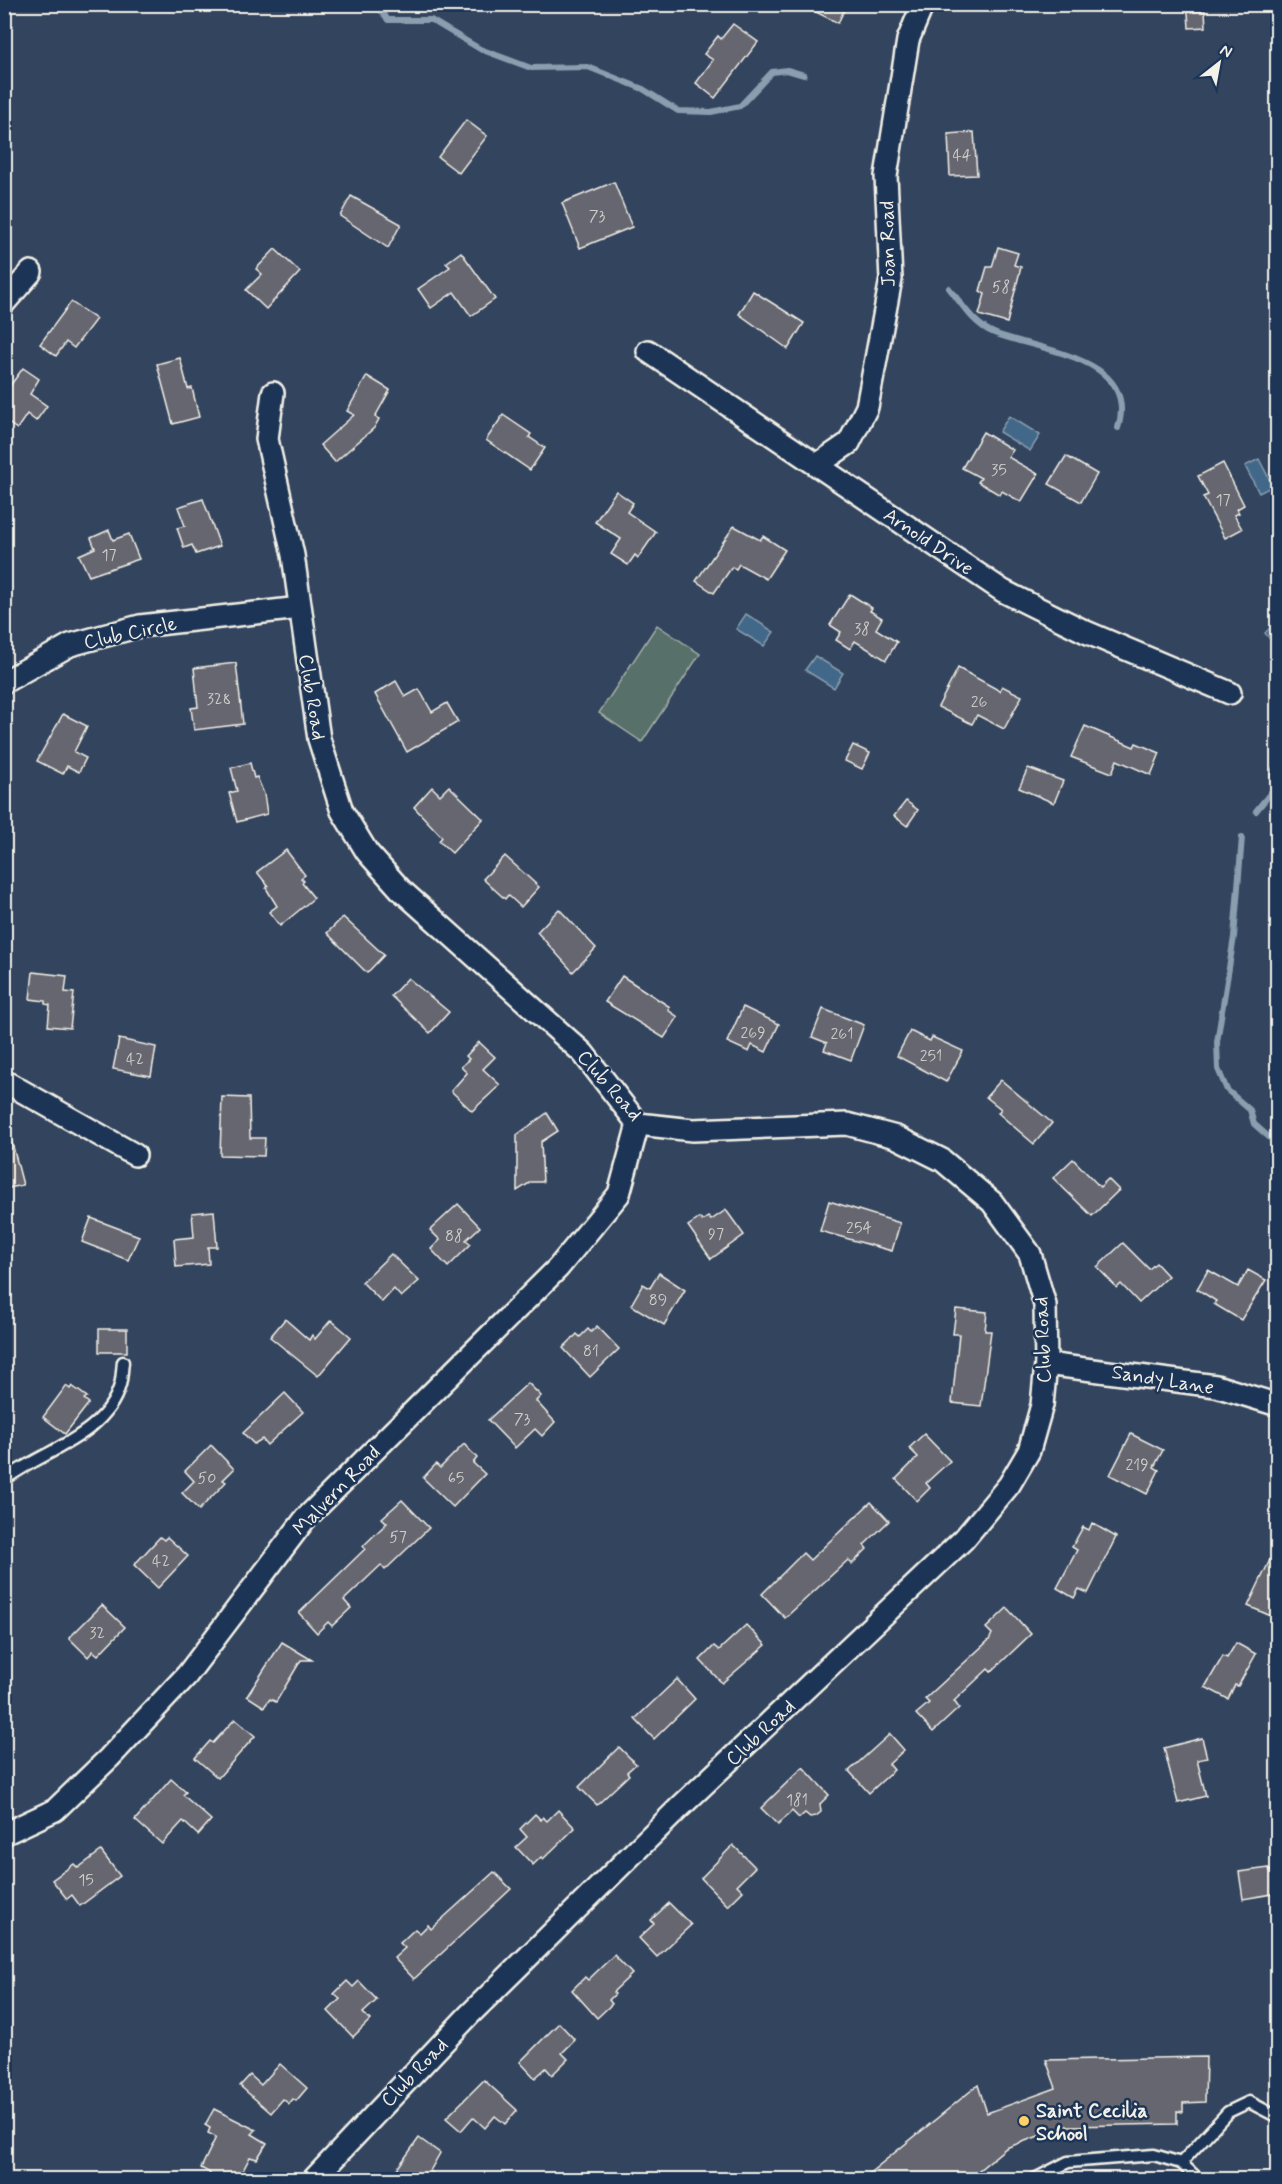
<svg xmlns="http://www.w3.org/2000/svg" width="1282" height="2184" font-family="Mynerve,sans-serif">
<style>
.green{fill:#586f6a;stroke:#a6b0a9;stroke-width:1.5}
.water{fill:#426789;stroke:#899eaf;stroke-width:1.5}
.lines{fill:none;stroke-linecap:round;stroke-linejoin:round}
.stream{stroke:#899eaf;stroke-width:6}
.building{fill:#65666f;stroke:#f4f1e8;stroke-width:1.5}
.service-casing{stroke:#f4f1e8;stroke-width:15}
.minor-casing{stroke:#f4f1e8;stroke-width:26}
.service{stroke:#1d3557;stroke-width:10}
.minor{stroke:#1d3557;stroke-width:21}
.poi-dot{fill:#ffd166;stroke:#1d3557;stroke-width:2}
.labels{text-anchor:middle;stroke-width:5;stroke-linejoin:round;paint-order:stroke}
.number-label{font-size:16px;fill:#d0ceca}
.street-label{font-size:20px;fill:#f4f1e8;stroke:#1d3557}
.poi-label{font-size:20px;font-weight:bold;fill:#f4f1e8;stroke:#1d3557;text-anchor:start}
</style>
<rect width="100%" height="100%" fill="#33445e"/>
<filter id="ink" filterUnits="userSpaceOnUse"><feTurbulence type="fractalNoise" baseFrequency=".0167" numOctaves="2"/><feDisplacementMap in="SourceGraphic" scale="12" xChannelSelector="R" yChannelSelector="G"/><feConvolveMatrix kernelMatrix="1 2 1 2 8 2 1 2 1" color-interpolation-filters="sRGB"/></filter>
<g filter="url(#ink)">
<polygon class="green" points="657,625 700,654 642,742 599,713"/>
<g class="water">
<polygon points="1009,416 1040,435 1030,451 999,432"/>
<polygon points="1259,459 1273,486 1259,493 1245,466"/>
<polygon points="746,614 774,632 764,646 736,629"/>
<polygon points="1277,621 1277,670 1270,639 1265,633"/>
<polygon points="815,656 843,673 834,688 805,670"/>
</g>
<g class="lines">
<g class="stream">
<polyline points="376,4 388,20 431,20 480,49 531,68 588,67 643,89 678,111 711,112 740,106 772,72 787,70 804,75"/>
<path d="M949,288C961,303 974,325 994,333C1038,351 1140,356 1118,428"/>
<polyline points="1256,811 1273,790 1272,773 1278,762"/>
<polyline points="1242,837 1234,937 1217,1042 1218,1069 1227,1090 1250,1110 1254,1124 1278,1145"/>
</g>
</g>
<g class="building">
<polygon points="800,4 847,4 838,23"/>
<polygon points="1205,11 1206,27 1189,28 1188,12"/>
<polygon points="733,24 758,42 715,98 696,83 713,60 704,54 718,36 721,39"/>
<polygon points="466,120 487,136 459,173 438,157"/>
<polygon points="974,132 977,175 950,176 948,134"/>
<polygon points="614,182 632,227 580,248 562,203"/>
<polygon points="351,196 401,224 388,248 340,216"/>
<polygon points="998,247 1018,253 1014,265 1021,267 1007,323 979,315 985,294 980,291 987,267 992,267"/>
<polygon points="275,249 300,272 266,309 246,290 262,274 256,269"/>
<polygon points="461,252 495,299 471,316 454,292 431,308 418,289 450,267 446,263"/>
<polygon points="753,291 804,323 788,349 739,314"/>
<polygon points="71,302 96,319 74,348 66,342 56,356 40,344"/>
<polygon points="180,358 188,389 192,388 199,417 173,424 157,364"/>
<polygon points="23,368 39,379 30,394 47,406 36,421 27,414 17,429 4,420 4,394"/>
<polygon points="367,376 390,390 375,417 379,419 374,428 335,462 320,445 354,415 347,411"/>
<polygon points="503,415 531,434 529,437 545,448 530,470 486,440"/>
<polygon points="983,432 1013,450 1008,457 1038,474 1021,502 1002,491 1000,495 978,482 981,478 962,468"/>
<polygon points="1066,456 1097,474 1081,502 1049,484"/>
<polygon points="1223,463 1244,505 1237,509 1239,513 1234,515 1242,529 1225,538 1203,497 1208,495 1198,476"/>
<polygon points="616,491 633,503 627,512 656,532 638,558 635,555 628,565 611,554 621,539 595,522"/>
<polygon points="203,499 220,546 196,554 192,545 184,548 177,528 185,526 178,507"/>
<polygon points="734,526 760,540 763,536 785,550 766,579 739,564 736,569 732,567 714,593 696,581"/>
<polygon points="109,530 113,540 129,534 139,559 89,576 79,555 95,548 91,538"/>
<polygon points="850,594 872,608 870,611 882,618 876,629 897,642 886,660 855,641 850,649 836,640 841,632 830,625"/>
<polygon points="236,663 243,724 194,730 191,708 198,707 194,668"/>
<polygon points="958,668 1000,691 1002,686 1022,696 1004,729 977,715 972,724 938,707"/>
<polygon points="396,681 405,697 419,689 432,712 447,703 458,722 407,752 375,694"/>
<polygon points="63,714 87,726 74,752 86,758 79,772 67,766 63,774 37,761"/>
<polygon points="1085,726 1134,747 1136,743 1160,753 1151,775 1117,760 1112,773 1071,757"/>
<polygon points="853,745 870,753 862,769 845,761"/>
<polygon points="250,763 254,778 257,777 264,794 267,814 237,822 229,793 237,791 231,768"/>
<polygon points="1028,768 1063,781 1054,803 1019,788"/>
<polygon points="449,786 483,819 452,853 439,841 442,837 414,807 432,787 440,795"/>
<polygon points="906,801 918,810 907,826 894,816"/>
<polygon points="286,850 305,875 301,878 304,881 302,883 314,898 280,926 269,912 277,906 266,888 268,886 257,872"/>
<polygon points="505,856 539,887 521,907 508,895 505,899 483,879"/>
<polygon points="559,909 596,948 573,972 537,932"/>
<polygon points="343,917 384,955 367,973 327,933"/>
<polygon points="33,972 67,976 65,992 74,993 70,1028 48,1026 50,1005 45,1004 45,1001 30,999"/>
<polygon points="622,976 670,1007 668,1010 678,1017 664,1038 605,1002"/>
<polygon points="408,978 449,1012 430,1033 391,996"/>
<polygon points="743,1007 779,1024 766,1052 752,1045 749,1052 727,1042"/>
<polygon points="823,1009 864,1025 851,1060 824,1050 827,1043 812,1037"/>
<polygon points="910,1031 930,1041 932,1037 963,1051 946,1082 897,1056"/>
<polygon points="119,1039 156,1047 151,1076 113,1069"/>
<polygon points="479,1042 495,1057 483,1069 500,1085 472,1111 451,1091 467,1073 461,1067 469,1059 466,1056"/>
<polygon points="1001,1080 1052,1123 1034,1144 998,1113 1001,1109 986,1097"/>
<polygon points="222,1097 249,1098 250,1138 265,1138 264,1156 220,1155"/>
<polygon points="547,1113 558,1131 541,1142 543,1182 531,1182 517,1191 517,1135"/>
<polygon points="4,1135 10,1135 23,1185 4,1189"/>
<polygon points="1073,1159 1100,1187 1108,1179 1119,1190 1092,1216 1053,1178"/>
<polygon points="829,1201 900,1223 892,1251 820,1231"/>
<polygon points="458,1204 480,1227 466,1240 471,1244 448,1267 431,1249 440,1240 430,1230"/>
<polygon points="726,1210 744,1235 711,1259 688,1226 700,1218 702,1221 708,1217 711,1220"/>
<polygon points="214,1211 217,1247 208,1247 209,1264 176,1267 174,1239 194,1237 192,1213"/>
<polygon points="91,1218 139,1236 128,1260 82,1242"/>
<polygon points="1123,1243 1149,1269 1156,1263 1168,1276 1139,1303 1121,1284 1117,1288 1097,1267"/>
<polygon points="391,1254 419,1281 401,1297 394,1289 382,1302 362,1282"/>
<polygon points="1208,1270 1238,1287 1248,1270 1266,1280 1241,1320 1214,1304 1216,1301 1197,1289"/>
<polygon points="659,1273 685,1290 664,1325 631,1305 643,1284 650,1288"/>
<polygon points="956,1309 987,1312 985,1331 991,1331 981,1406 952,1403 959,1334 953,1334"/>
<polygon points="285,1319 309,1340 312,1335 315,1339 331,1320 351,1337 318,1376 270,1337"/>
<polygon points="597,1326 619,1349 590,1377 563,1348 577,1334 580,1337 588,1329 591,1332"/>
<rect x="99" y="1329" width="28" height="23"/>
<polygon points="528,1383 541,1396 536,1401 555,1422 542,1436 535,1429 515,1448 488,1420"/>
<polygon points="66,1386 70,1389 72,1386 87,1397 84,1399 89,1403 65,1434 43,1417"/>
<polygon points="285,1393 303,1412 267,1445 262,1439 254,1444 243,1433"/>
<polygon points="924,1434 950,1461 926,1483 930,1488 917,1501 896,1479 918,1457 909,1448"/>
<polygon points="1131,1434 1163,1450 1154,1467 1159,1470 1147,1494 1110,1475"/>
<polygon points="464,1444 477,1458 473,1463 485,1474 453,1507 423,1478 436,1464 440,1468"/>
<polygon points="211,1445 234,1469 223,1480 226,1482 199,1510 182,1493 194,1481 185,1471"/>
<polygon points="402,1500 429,1528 385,1570 381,1565 344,1600 351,1608 332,1626 328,1622 317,1633 299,1613 365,1549 363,1546 387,1523 382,1518"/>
<polygon points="871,1502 889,1521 864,1545 867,1549 852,1564 848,1560 785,1618 762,1594 803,1553 810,1560"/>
<polygon points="1092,1523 1116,1537 1088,1593 1079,1589 1074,1598 1057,1588 1077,1550 1072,1547 1083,1527 1089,1530"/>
<polygon points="160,1537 164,1540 167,1537 188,1556 158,1588 134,1565"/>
<polygon points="1278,1543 1278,1619 1248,1606"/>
<polygon points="102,1605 125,1627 98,1655 93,1651 88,1657 69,1638"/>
<polygon points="1007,1608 1031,1634 991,1672 988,1669 954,1701 959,1708 933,1732 916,1714 929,1703 925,1699 989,1640 992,1634 986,1628"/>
<polygon points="746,1625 766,1645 722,1683 700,1660 714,1646 719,1650"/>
<polygon points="282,1642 312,1660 301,1660 276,1702 270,1699 264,1707 247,1696"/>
<polygon points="1236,1643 1256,1654 1238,1686 1235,1685 1228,1699 1205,1687 1223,1656 1227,1658"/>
<polygon points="677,1679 695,1699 654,1739 635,1719"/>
<polygon points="235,1719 255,1736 218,1778 195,1758 210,1741 213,1743"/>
<polygon points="890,1734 904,1750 889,1764 894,1770 869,1793 849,1771"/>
<polygon points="1202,1738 1207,1758 1197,1760 1206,1796 1178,1803 1164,1748"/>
<polygon points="619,1747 636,1764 627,1772 629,1775 597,1805 579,1787"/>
<polygon points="803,1767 829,1795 820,1804 821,1812 816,1816 810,1817 805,1813 799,1818 792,1811 778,1825 761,1808"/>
<polygon points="171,1779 186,1792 183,1795 211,1820 198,1835 183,1821 162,1844 135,1820"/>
<polygon points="558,1810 575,1828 543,1859 541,1857 533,1865 516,1847 527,1837 520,1829 535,1814 541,1820 543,1817 547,1821"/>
<polygon points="733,1845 755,1867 737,1885 743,1891 728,1906 701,1878"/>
<polygon points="101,1851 120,1876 80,1906 72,1895 67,1899 52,1880 74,1864 78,1868"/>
<polygon points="1269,1868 1270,1871 1278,1870 1278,1893 1243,1899 1239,1872"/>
<polygon points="494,1872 511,1889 414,1979 394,1958 405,1948 400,1943 415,1929 420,1933 428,1925 431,1929"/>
<polygon points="669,1903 691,1925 657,1957 639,1938 654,1924 651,1920"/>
<polygon points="614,1955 632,1974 613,1992 615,1994 609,2000 612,2004 597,2018 572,1990 585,1977 588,1980"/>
<polygon points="347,1981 353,1987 359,1981 377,2000 363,2013 370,2020 353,2037 328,2011 340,1999 334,1994"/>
<polygon points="559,2023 575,2040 562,2053 568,2059 552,2075 546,2068 535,2078 520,2062"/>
<polygon points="1206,2057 1205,2102 1183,2103 1183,2112 1177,2111 1177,2124 1066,2126 1006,2148 967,2180 861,2180 978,2085 987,2113 1056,2088 1046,2060"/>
<polygon points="280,2064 307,2088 296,2101 293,2099 289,2104 283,2099 271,2113 240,2086 250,2075 261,2085"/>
<polygon points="484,2080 517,2110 505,2124 495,2116 485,2128 473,2117 461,2131 446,2118"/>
<polygon points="214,2109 256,2130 252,2134 267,2143 257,2159 250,2157 238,2180 207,2180 210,2173 201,2168 216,2137 208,2133 210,2128 205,2125"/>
<polygon points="419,2138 440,2153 430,2171 441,2180 389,2180"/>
</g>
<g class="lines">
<g class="service-casing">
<g id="service">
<path d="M4,1480C42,1451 106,1436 120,1385C122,1378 122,1369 123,1362"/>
<polyline points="1033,2180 1068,2162 1154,2155 1181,2163"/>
<polyline points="1199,2180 1181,2163 1228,2112 1249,2102 1278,2117"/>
</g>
</g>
<g class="minor-casing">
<g id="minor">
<polyline points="4,303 31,272"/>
<polyline points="648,351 1003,591 1086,632 1230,693"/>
<polyline points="273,393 267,439 293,555 319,739 342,811 367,852 401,890 583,1053 638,1124 693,1130 847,1124 896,1137 942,1160 992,1202 1030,1254 1045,1305 1046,1364 1042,1405 1029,1451 1009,1485 964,1539 680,1807 469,2015 313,2180"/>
<polyline points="817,465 849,443 867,407 891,279 886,176 908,40 923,4"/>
<polyline points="4,682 70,645 140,626 300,608"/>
<polyline points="4,1081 135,1155"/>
<polyline points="1046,1364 1216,1386 1278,1405"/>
<polyline points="4,1834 55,1810 109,1758 187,1675 305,1519 558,1268 619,1194 638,1124"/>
</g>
</g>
<use href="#service" class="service"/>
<use href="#minor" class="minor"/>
</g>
</g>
<circle class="poi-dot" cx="1024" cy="2121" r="6"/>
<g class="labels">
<g class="number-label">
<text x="962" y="160">44</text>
<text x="597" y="221">73</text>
<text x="1001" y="292">58</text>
<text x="999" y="475">35</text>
<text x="1223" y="505">17</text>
<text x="109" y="560">17</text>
<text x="862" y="634">38</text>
<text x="219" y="704">328</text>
<text x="979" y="707">26</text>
<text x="753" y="1038">269</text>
<text x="842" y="1039">261</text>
<text x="931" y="1061">251</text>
<text x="135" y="1064">42</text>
<text x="859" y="1233">254</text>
<text x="716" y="1239">97</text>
<text x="454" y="1241">88</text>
<text x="658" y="1305">89</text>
<text x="591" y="1356">81</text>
<text x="522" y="1424">73</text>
<text x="1137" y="1470">219</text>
<text x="207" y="1483">50</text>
<text x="456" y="1483">65</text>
<text x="398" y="1542">57</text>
<text x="161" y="1566">42</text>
<text x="97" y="1638">32</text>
<text x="797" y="1805">181</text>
<text x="86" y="1885">15</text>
</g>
<g class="street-label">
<text transform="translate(887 244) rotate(-91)" y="7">Joan Road</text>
<text transform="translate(929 541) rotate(34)" y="7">Arnold Drive</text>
<text transform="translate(130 632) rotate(-12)" y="7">Club Circle</text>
<text transform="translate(313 697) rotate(81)" y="7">Club Road</text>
<text transform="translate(610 1085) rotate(49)" y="7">Club Road</text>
<text transform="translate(1042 1340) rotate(-92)" y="7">Club Road</text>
<text transform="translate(1163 1379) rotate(9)" y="7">Sandy Lane</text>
<text transform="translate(336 1490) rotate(-46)" y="7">Malvern Road</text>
<text transform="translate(760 1732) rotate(-43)" y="7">Club Road</text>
<text transform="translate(414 2072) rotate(-46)" y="7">Club Road</text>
</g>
<g class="poi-label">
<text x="1036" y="2117">Saint Cecilia<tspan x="1036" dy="23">School</tspan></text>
</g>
</g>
<rect width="1282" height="2184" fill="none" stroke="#1d3557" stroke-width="24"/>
<rect x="12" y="12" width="1258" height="2160" fill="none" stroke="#f4f1e8" stroke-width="2" filter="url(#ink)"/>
<g transform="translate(1219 63) rotate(31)" stroke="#1d3557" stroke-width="4.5" paint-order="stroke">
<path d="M0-4.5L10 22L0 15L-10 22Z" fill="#f4f1e8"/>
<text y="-9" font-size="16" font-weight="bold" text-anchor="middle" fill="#f4f1e8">N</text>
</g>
</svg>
